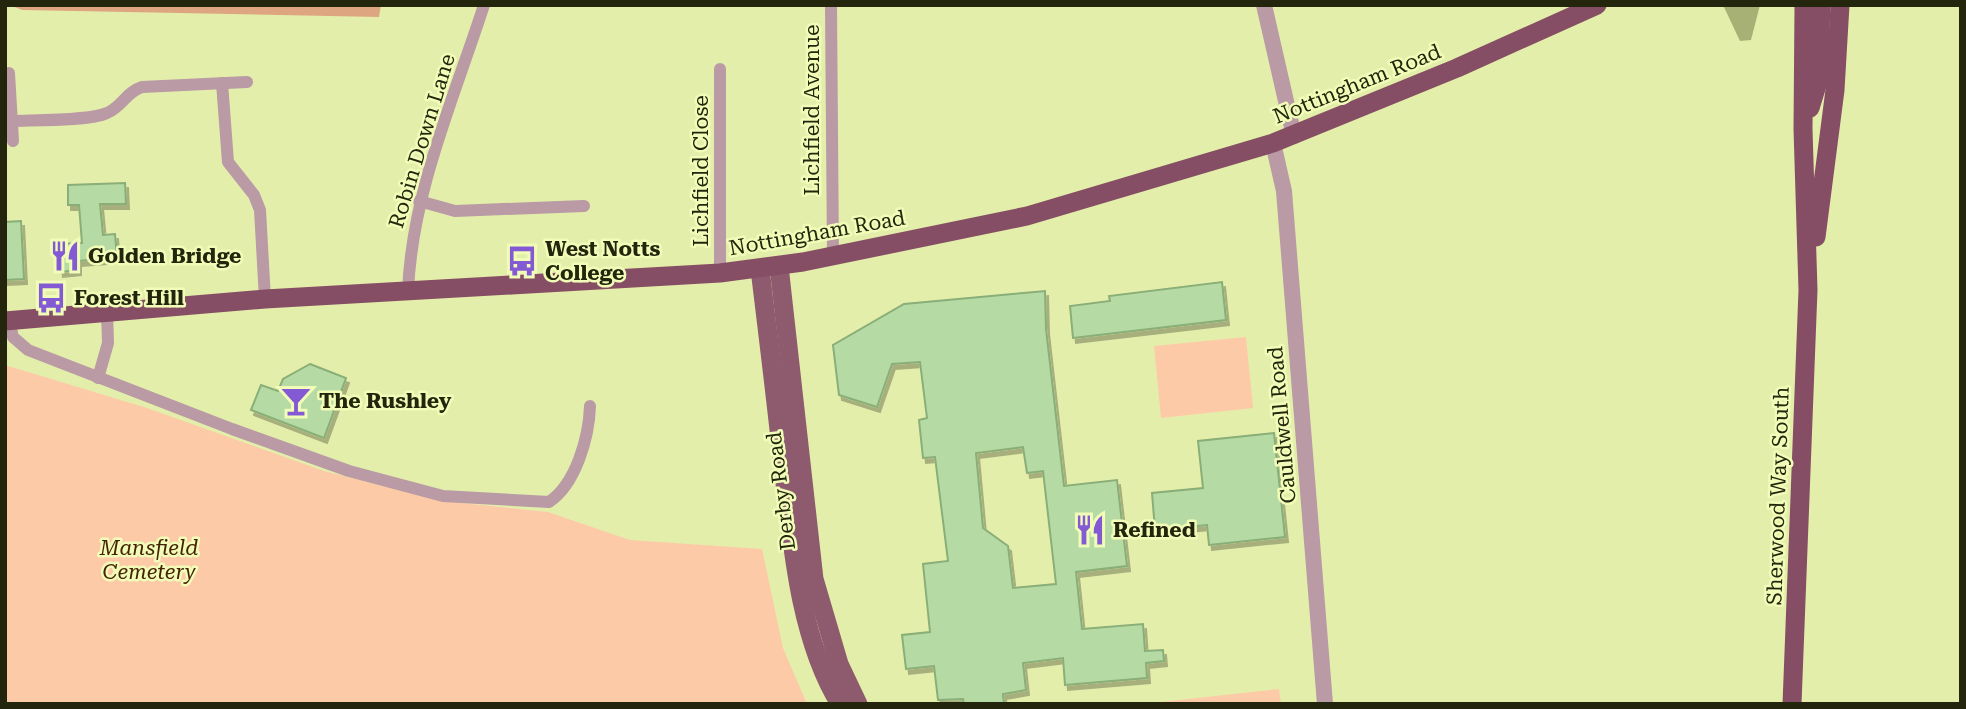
<svg xmlns="http://www.w3.org/2000/svg" width="1966" height="709" font-family="'Roboto Serif',serif">
<style>
.green{fill:#fdcaa8}
.forest{fill:#dda681}
.water{fill:#a8b175}
.building{fill:#b6daa4;stroke:#8aae77;stroke-width:2;fill-rule:evenodd;filter:url(#shadow)}
.lines{fill:none;stroke-linecap:round;stroke-linejoin:round}
.minor{stroke:#b99aa5;stroke-width:12}
.tertiary{stroke:#b99aa5;stroke-width:16}
.primary{stroke:#8e5a6e;stroke-width:19}
.trunk{stroke:#864e64;stroke-width:19}
.labels{text-anchor:middle;stroke-width:5;stroke-linejoin:round;paint-order:stroke}
.street-label{font-size:21px;fill:#23260c;stroke:#f1fcb8}
.poi-label{font-size:21px;font-weight:bold;fill:#23260c;stroke:#f1fcb8;text-anchor:start}
.park-label{font-size:21px;font-style:italic;fill:#462205;stroke:#f1fcb8}
</style>
<defs>
<filter id="shadow"><feDropShadow dx="3" dy="5" stdDeviation="0" flood-color="#0004"/></filter>
</defs>
<rect width="100%" height="100%" fill="#e4eeab"/>
<g class="green">
<polygon points="1246,337 1253,408 1161,418 1154,346"/>
<polygon points="5,365 147,408 324,471 442,501 548,512 630,540 762,549 783,648 807,704 5,704"/>
<polygon points="1279,689 1281,704 1143,704"/>
</g>
<polygon class="forest" points="10,5 381,5 379,17 22,10"/>
<polygon class="water" points="1723,5 1760,5 1751,40 1740,41"/>
<g class="building">
<polygon points="125,183 126,204 100,204 103,235 115,234 117,258 78,261 78,270 60,272 56,244 82,243 79,205 68,205 68,185"/>
<polygon points="21,221 24,279 5,280 5,222"/>
<polygon points="1222,282 1226,320 1073,338 1070,306 1110,301 1109,296"/>
<path d="M1045,291L1046,329L1064,486L1117,480L1127,566L1076,572L1082,629L1143,624L1145,651L1163,650L1164,661L1146,663L1147,678L1065,685L1063,658L1023,663L1026,690L1003,694L1004,704H964L963,699L938,700L934,666L906,669L902,635L930,632L923,564L948,561L935,457L923,458L919,420L927,418L920,362L892,364L877,407L839,395L833,345L904,304ZM1023,447L1027,473L1043,471L1056,584L1013,588L1008,546L983,528L976,453Z"/>
<polygon points="310,364 346,378 324,438 251,410 261,385 278,391 283,379"/>
<polygon points="1274,433 1285,537 1209,545 1207,525 1155,530 1152,493 1203,488 1198,441"/>
</g>
<g class="lines">
<g class="minor">
<polyline points="831,5 833,256"/>
<polyline points="720,69 720,273"/>
<polyline points="9,73 13,141"/>
<polyline points="222,83 228,162 254,195 260,210 265,299"/>
<path d="M12,121C34,120 90,121 107,113C122,107 126,92 142,87L247,82"/>
<polyline points="419,201 455,211 584,206"/>
<path d="M408,291C412,192 454,98 484,5"/>
<path d="M9,320L13,337L28,350L232,429L349,471L443,496L549,502C576,484 589,437 590,406"/>
<polyline points="98,378 108,343 107,312"/>
</g>
<g class="tertiary">
<polyline points="1264,5 1294,136"/>
<polyline points="1273,143 1284,191 1325,704"/>
</g>
<g class="primary">
<polyline points="779,266 814,579 839,664 858,704"/>
<path d="M760,269C768,335 776,400 783,466C792,542 799,638 840,704"/>
</g>
<g class="trunk">
<polyline points="1810,108 1818,82 1821,5"/>
<polyline points="1816,237 1835,90 1840,5"/>
<polyline points="5,321 265,299 720,273 803,262 1027,216 1273,143 1457,68 1597,5"/>
<polyline points="1792,704 1808,290 1803,129 1804,5"/>
</g>
</g>
<defs>
<g id="restaurant-bare" transform="scale(2.415)"><path d="M-5-6h1v4h1v-4h1v4h1v-4h1v5L-1.5 .5V6h-2V.5L-5-1ZM5-6V6H3V1.5H1.5Q1.5-4 5-6Z" fill="#835ad4" stroke="#f1fcb8" stroke-width="2.5" paint-order="stroke"/></g>
<g id="bus-bare" transform="scale(2.415)"><path d="M-5-6H5V4H4V6H2V4H-2V6H-4V4H-5ZM-3.5-4V0h7V-4ZM-3.5 1.2v1.5H-2V1.2ZM2 1.2v1.5H3.5V1.2Z" fill="#835ad4" stroke="#f1fcb8" stroke-width="2.5" paint-order="stroke"/></g>
<g id="bar-bare" transform="scale(2.415)"><path d="M-6-5H6L.8 .8V4.5H3.5V6h-7V4.5H-.8V.8Z" fill="#835ad4" stroke="#f1fcb8" stroke-width="2.5" paint-order="stroke"/></g>
</defs>
<g fill-rule="evenodd">
<use href="#restaurant-bare" x="65" y="256"/>
<use href="#bus-bare" x="522" y="261"/>
<use href="#bus-bare" x="51" y="298"/>
<use href="#bar-bare" x="296" y="401"/>
<use href="#restaurant-bare" x="1090" y="530"/>
</g>
<g class="labels">
<g class="street-label">
<text transform="translate(1357 84) rotate(-22)" y="7">Nottingham Road</text>
<text transform="translate(812 110) rotate(-90)" y="7">Lichfield Avenue</text>
<text transform="translate(422 141) rotate(-73)" y="7">Robin Down Lane</text>
<text transform="translate(701 171) rotate(-90)" y="7">Lichfield Close</text>
<text transform="translate(817 233) rotate(-10)" y="7">Nottingham Road</text>
<text transform="translate(1282 425) rotate(-95)" y="7">Cauldwell Road</text>
<text transform="translate(781 491) rotate(-97)" y="7">Derby Road</text>
<text transform="translate(1778 496) rotate(-88)" y="7">Sherwood Way South</text>
</g>
<g class="poi-label">
<text x="545" y="256">West Notts<tspan x="545" dy="24">College</tspan></text>
<text x="88" y="263">Golden Bridge</text>
<text x="74" y="305">Forest Hill</text>
<text x="319" y="408">The Rushley</text>
<text x="1113" y="537">Refined</text>
</g>
<g class="park-label">
<text x="149" y="555">Mansfield<tspan x="149" dy="24">Cemetery</tspan></text>
</g>
</g>
<rect width="1966" height="709" fill="none" stroke="#23260c" stroke-width="14"/>
</svg>
